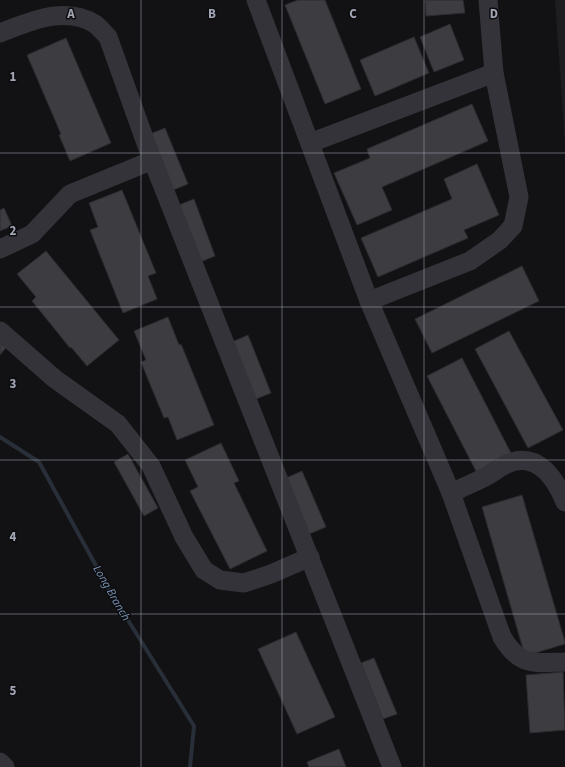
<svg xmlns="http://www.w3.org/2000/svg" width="565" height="767" font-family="'Source Sans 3',sans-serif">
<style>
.built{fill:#1e1e21}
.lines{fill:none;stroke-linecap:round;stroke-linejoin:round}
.stream{stroke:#282f38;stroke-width:4}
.building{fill:#3c3c41;stroke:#2c2c30}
.minor{stroke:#333339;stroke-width:19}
.grid{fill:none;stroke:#a3a6b5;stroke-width:1;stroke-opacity:0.55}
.labels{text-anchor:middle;stroke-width:3;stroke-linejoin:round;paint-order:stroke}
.water-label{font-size:12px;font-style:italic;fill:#7891b2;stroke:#0d0d0f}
.grid-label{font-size:13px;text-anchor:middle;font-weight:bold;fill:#a3a6b5;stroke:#0d0d0f;stroke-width:3;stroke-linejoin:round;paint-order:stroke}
</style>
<rect width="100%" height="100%" fill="#121214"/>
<polygon class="built" points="555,0 565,0 565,143"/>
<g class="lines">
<polyline class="stream" points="0,437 39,462 111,593 194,726 190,767"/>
</g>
<g class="building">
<polygon points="298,0 325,0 361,89 325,104 285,5"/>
<polygon points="425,0 463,0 465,13 426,16"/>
<polygon points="450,24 464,60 434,72 420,37"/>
<polygon points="414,37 429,73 375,96 360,60"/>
<polygon points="66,38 111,143 70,161 59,135 61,134 27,55"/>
<polygon points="472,104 488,141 382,187 392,210 357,225 334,173 370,158 367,149"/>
<polygon points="165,128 188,184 173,190 150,134"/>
<polygon points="477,164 499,215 464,230 468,238 378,277 361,238 452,199 444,179"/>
<polygon points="122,190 156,273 148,276 157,299 123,313 90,230 98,227 89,203"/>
<polygon points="194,199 215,256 200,262 179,205"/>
<polygon points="4,208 12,226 0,231 0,210"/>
<polygon points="46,251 119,340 87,366 71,347 70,348 32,301 36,297 17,274"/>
<polygon points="522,266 539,301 432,353 415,319"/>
<polygon points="168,317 179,345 181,344 214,425 177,440 168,417 164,418 141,362 146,360 134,331"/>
<polygon points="509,331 563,430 528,448 475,349"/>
<polygon points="248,335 271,393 256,399 232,342"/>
<polygon points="0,338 8,345 0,355"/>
<polygon points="462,358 513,457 478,475 427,376"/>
<polygon points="221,443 239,481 234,483 267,551 230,569 190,491 198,487 185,460"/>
<polygon points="128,454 158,508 144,516 114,462"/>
<polygon points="302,471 326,527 309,534 286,478"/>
<polygon points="522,495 565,642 565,644 525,656 482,507"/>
<polygon points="296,632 335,717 297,734 258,649"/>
<polygon points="374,658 397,714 383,719 361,663"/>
<polygon points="563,672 565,730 530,733 526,675"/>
<polygon points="339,749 346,767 309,767 307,762"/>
</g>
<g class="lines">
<g class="minor">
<polyline points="256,0 369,301 451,493"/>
<path d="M0,33C29,22 65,5 95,24C100,28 104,33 108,37L147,146L392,767"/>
<polyline points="310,143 494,73"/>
<polyline points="0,249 32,234 70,194 153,160"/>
<polyline points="369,301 470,261 500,240 513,226 519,197 494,73 488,0"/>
<polyline points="0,331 55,379 118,424 151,466 184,537 204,570 220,580 244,583 271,574 310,557"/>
<path d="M565,502C555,478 538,452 509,463C501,466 494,472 487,476C476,482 463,487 451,493L502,637C520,667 533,663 565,662"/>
<polyline points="0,762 5,767"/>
</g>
</g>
<path class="grid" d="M141,0V767M282,0V767M424,0V767M0,153H565M0,307H565M0,460H565M0,614H565"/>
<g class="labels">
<g class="water-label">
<text transform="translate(112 593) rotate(60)" y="4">Long Branch</text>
</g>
</g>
<g class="grid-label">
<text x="71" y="18">A</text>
<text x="212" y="18">B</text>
<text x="353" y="18">C</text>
<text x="494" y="18">D</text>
<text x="13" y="81">1</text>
<text x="13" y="235">2</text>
<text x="13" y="388">3</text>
<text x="13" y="541">4</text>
<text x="13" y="695">5</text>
</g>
</svg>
